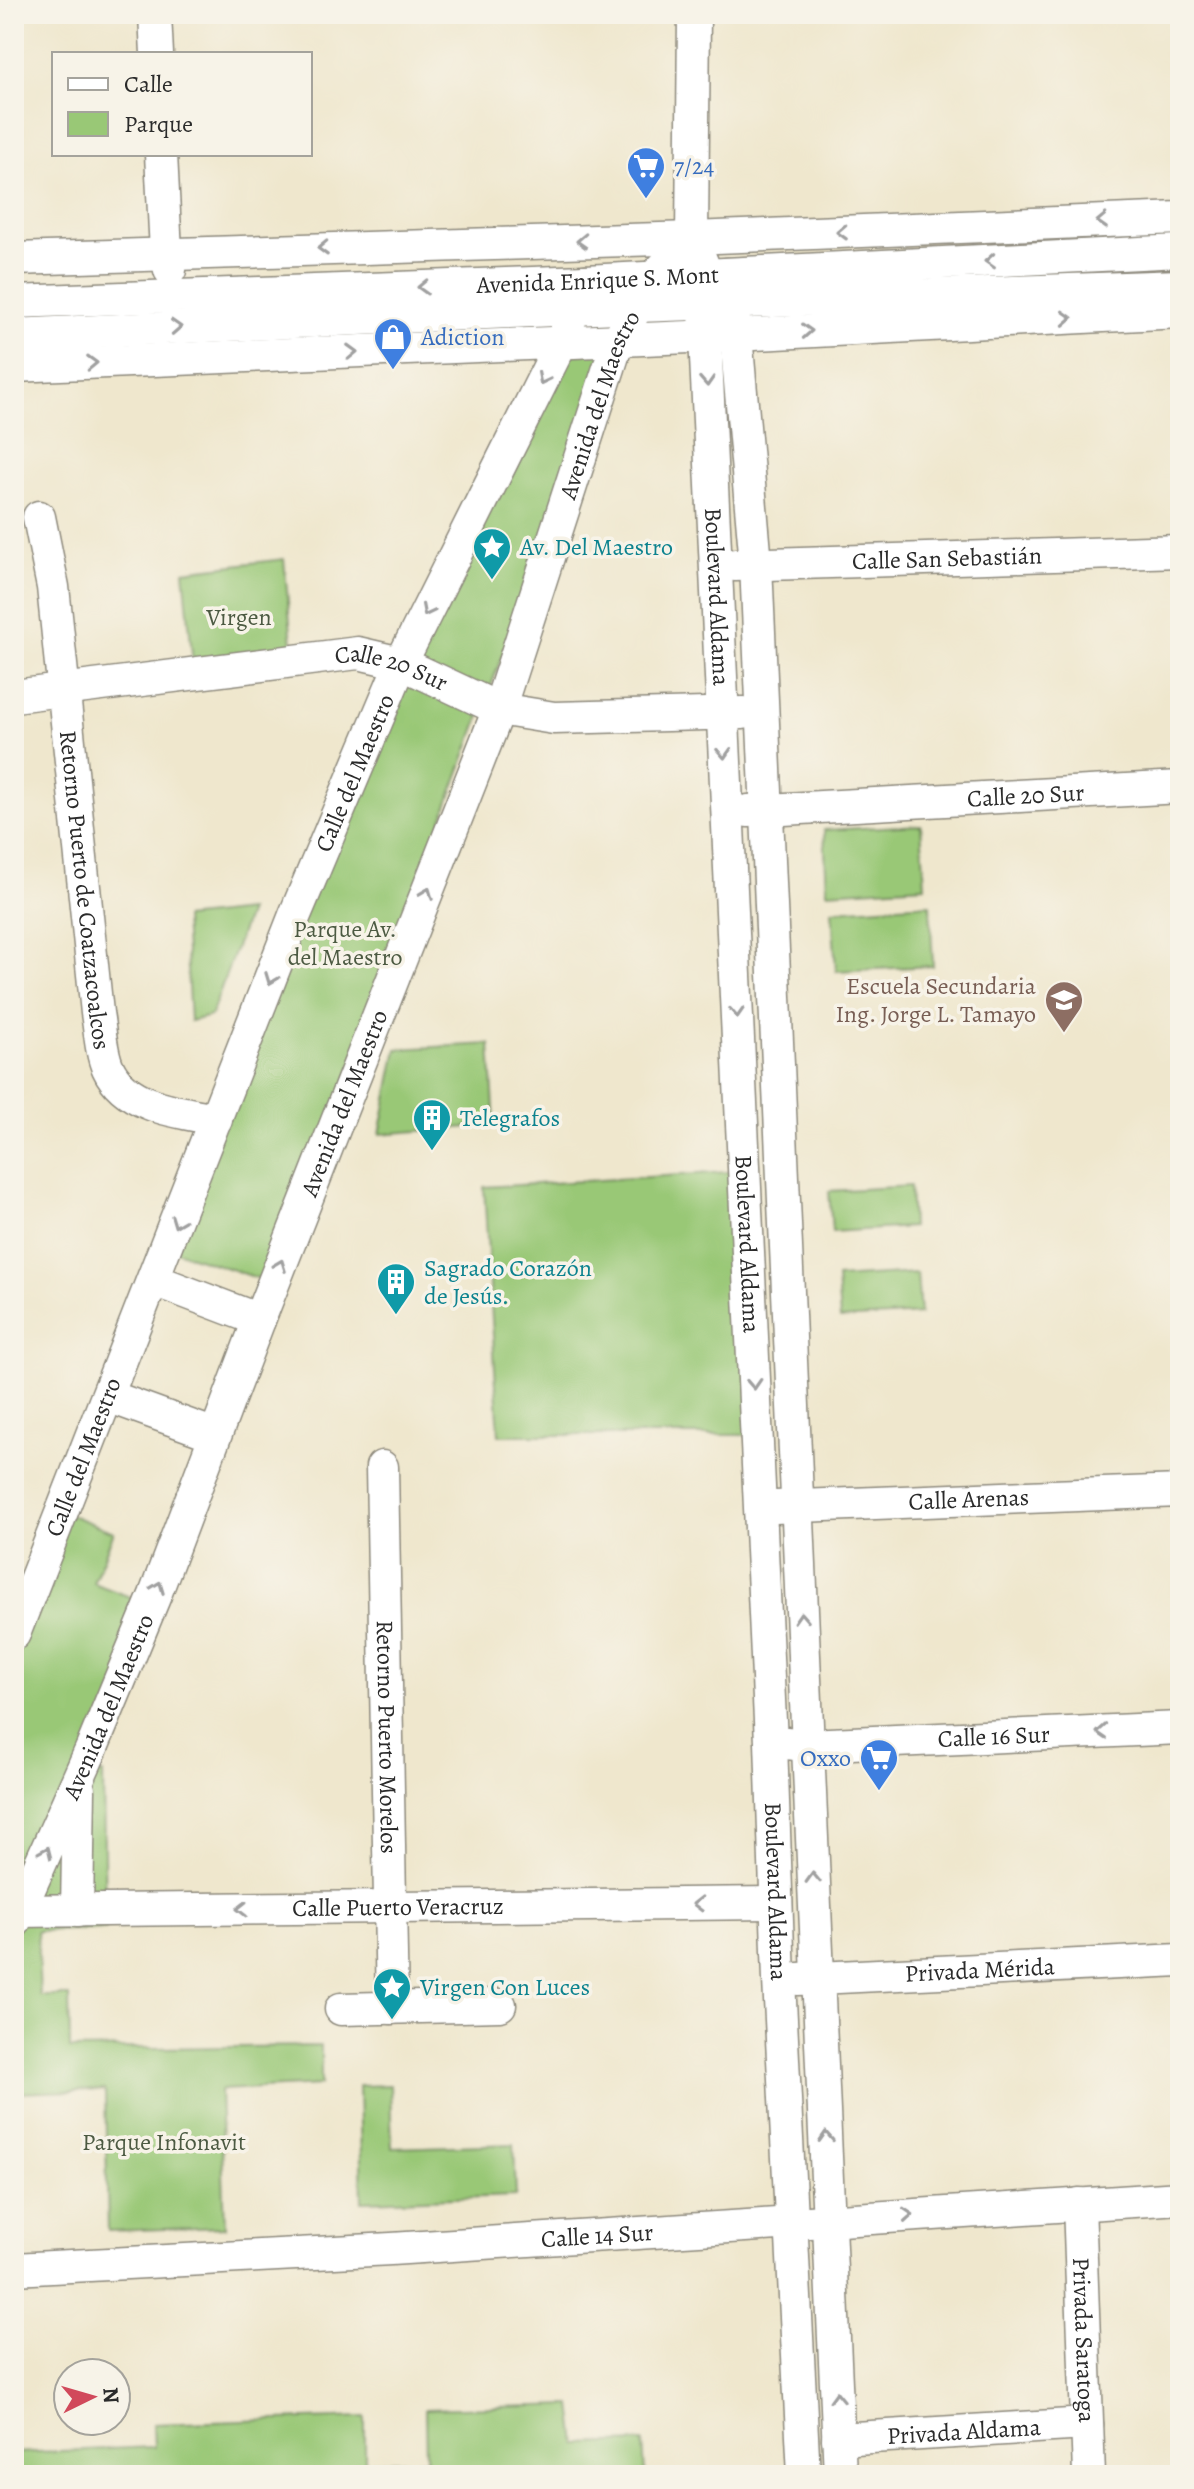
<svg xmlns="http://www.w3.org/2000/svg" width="1194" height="2489" font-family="Alegreya,serif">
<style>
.green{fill:#99c876;stroke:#627a50;stroke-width:2}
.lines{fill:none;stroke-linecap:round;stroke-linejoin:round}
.minor-casing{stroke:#8d897c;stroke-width:35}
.minor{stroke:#fff;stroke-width:32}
.oneway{stroke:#a0a0a0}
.labels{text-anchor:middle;stroke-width:7;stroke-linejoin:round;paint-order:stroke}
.shop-label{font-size:24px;fill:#366cbe;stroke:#f7f3e8;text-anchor:start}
.street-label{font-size:24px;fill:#2b2b2b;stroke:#f7f3e8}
.culture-label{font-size:24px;fill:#0d838f;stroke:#f7f3e8;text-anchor:start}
.park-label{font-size:24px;fill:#4c5a42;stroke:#f7f3e8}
.education-label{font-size:24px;fill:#785e54;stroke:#f7f3e8;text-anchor:end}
</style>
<rect width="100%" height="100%" fill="#f7f3e8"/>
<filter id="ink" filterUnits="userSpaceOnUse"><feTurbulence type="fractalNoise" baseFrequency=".0125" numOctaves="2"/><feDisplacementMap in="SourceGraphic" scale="16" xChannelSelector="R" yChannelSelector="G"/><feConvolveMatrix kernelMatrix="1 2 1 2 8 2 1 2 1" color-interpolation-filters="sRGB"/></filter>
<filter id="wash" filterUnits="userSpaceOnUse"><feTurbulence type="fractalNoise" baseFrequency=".006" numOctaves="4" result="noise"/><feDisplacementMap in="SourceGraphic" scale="32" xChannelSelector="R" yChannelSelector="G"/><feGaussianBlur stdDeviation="1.8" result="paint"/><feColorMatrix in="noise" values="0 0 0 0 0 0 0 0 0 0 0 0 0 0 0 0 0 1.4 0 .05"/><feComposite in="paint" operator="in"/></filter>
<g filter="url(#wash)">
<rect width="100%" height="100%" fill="#efe7cd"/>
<g class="green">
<polygon points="618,340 272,1283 167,1248 295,915 561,343"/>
<polygon points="284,559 294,664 194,675 184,571"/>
<polygon points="921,825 925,886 827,892 824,830"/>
<polygon points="930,904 933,966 836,971 832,910"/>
<polygon points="249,911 211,1016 190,1021 184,918"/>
<polygon points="490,1044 495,1125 380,1134 397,1049"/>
<polygon points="744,1171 756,1435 499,1435 484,1187"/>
<polygon points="910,1186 912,1227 832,1232 829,1191"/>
<polygon points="917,1273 920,1314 840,1319 837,1278"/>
<polygon points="63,1512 114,1532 93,1583 149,1604 81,1775 103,1773 105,1929 37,1931 40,1996 69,1996 70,2049 321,2046 321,2085 220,2090 225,2227 108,2231 105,2090 14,2093 14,1635"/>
<polygon points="390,2085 392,2148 514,2144 516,2196 362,2201 359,2086"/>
<polygon points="572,2405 577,2444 643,2442 645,2475 14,2475 14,2453 154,2447 153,2424 365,2417 365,2462 426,2460 425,2409"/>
</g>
</g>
<g filter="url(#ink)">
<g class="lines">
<g class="minor-casing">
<g id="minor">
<polyline points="155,14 157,54"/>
<path id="s1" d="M694,14L692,238L707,275L705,336L771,1742L779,1980L804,2475"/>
<polyline points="161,154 166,252 170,270"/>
<polyline points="14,259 692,238 1180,218"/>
<polyline points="727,274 736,335 756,564 840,2475"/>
<path id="s2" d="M14,302L585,281L1180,251"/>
<polyline points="14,335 637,306 1180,286"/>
<polyline points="14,366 736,335 1180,312"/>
<path id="s3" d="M39,517L53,587L97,1013C100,1030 101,1053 108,1068C126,1107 179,1112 216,1119"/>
<path id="s4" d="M735,565L1180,551"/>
<path id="s5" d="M14,696L358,653L401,663L499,709L554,718L743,713"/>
<path id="s6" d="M748,811L1180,787"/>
<polyline points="154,1280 259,1320"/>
<polyline points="108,1396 215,1435"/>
<path id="s7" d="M382,1467L392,2008"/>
<path id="s8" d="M775,1507L1180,1491"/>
<path id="s9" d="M14,1634L295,915L401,663L561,343L585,281"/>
<path id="s10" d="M786,1743L807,1745L1180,1728"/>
<path id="s11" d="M14,1911L776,1903"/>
<polyline points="77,1911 79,1790"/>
<path id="s12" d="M14,1923L91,1750L155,1595L259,1320L499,709L618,340L654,277L692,238"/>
<path id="s13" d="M798,1979L1180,1960"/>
<polyline points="341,2009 500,2005"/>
<path id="s14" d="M1079,2204L1089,2475"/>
<path id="s15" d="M14,2269L391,2249L1180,2198"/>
<path id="s16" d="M838,2439L1087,2424"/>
</g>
</g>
<use href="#minor" class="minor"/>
</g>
<defs><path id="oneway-chevron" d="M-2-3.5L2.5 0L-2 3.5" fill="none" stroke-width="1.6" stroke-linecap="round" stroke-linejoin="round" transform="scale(2)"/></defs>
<g class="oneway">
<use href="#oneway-chevron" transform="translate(1102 221) rotate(178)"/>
<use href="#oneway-chevron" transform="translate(842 232) rotate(178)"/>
<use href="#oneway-chevron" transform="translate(582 241) rotate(178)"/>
<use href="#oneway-chevron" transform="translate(323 248) rotate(178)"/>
<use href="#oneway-chevron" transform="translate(990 261) rotate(177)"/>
<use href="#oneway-chevron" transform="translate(423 287) rotate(178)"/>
<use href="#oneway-chevron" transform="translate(1067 318) rotate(-3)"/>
<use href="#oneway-chevron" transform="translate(176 327) rotate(-3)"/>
<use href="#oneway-chevron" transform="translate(807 331) rotate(-3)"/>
<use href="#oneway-chevron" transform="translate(352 352) rotate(-2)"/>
<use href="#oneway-chevron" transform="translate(92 363) rotate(-2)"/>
<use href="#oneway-chevron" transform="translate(543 379) rotate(117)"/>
<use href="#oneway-chevron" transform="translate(707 381) rotate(87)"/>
<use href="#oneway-chevron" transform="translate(427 611) rotate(117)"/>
<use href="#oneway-chevron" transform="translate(724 753) rotate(87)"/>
<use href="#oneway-chevron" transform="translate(427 893) rotate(-69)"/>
<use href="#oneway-chevron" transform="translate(271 979) rotate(111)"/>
<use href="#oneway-chevron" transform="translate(737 1012) rotate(87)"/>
<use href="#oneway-chevron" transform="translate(177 1222) rotate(111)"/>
<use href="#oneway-chevron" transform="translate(280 1265) rotate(-69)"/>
<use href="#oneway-chevron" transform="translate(754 1384) rotate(87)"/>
<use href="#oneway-chevron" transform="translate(158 1587) rotate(-69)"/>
<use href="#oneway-chevron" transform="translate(801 1618) rotate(-93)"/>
<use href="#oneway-chevron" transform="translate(1102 1732) rotate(177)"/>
<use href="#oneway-chevron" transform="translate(46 1852) rotate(-66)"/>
<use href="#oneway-chevron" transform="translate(813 1878) rotate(-92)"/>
<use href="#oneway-chevron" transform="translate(698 1904) rotate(179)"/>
<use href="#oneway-chevron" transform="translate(242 1909) rotate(179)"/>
<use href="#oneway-chevron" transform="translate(826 2137) rotate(-93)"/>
<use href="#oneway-chevron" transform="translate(908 2215) rotate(-4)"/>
<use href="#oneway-chevron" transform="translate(837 2397) rotate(-92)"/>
</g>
</g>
<defs>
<g id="supermarket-pin" transform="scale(2)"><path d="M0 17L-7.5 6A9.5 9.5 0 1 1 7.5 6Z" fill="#3f7fe0" stroke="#f7f3e8"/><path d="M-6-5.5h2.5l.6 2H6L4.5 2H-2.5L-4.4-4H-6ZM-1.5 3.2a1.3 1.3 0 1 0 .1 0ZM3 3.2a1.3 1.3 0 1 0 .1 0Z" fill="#fff"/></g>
<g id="shop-pin" transform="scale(2)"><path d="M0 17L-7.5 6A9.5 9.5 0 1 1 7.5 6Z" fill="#3f7fe0" stroke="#f7f3e8"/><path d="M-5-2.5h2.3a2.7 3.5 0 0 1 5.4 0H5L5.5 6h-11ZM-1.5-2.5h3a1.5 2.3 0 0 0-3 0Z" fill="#fff"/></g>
<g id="sight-pin" transform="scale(2)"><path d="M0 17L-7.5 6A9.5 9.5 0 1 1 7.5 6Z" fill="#0f9aa8" stroke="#f7f3e8"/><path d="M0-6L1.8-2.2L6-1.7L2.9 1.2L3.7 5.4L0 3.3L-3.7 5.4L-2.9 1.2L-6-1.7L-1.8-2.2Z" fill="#fff"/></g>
<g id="school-pin" transform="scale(2)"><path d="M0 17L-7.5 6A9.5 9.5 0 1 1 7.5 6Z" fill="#8d6e63" stroke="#f7f3e8"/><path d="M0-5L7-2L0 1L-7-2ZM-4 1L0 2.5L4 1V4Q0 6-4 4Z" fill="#fff"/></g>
<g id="building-pin" transform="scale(2)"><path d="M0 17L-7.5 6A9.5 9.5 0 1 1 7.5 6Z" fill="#0f9aa8" stroke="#f7f3e8"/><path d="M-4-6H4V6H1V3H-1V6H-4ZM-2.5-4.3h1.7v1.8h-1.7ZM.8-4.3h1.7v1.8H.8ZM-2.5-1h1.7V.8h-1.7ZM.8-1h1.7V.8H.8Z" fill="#fff"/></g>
</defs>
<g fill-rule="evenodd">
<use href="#supermarket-pin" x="646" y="166"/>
<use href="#shop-pin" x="393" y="337"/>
<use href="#sight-pin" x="492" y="547"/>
<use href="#school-pin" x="1064" y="1000"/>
<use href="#building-pin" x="432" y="1118"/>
<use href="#building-pin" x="396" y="1282"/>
<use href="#supermarket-pin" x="879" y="1758"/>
<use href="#sight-pin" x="392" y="1987"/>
</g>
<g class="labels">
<g class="shop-label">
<text x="674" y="174">7/24</text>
<text x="421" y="345">Adiction</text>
<text x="851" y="1766" text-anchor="end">Oxxo</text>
</g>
<g class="street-label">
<text dy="8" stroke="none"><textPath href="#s2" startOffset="584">Avenida Enrique S. Mont</textPath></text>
<text dy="8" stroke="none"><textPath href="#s12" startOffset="1628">Avenida del Maestro</textPath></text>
<text dy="8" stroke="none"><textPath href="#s4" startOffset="212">Calle San Sebastián</textPath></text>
<text dy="8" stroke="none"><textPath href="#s1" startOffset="586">Boulevard Aldama</textPath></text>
<text dy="8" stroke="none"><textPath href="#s5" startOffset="382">Calle 20 Sur</textPath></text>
<text dy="8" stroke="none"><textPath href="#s9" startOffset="926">Calle del Maestro</textPath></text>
<text dy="8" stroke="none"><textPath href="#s6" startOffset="278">Calle 20 Sur</textPath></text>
<text dy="8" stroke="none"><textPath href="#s3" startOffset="376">Retorno Puerto de Coatzacoalcos</textPath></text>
<text dy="8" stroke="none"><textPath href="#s12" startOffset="884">Avenida del Maestro</textPath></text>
<text dy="8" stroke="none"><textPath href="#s1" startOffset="1234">Boulevard Aldama</textPath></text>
<text dy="8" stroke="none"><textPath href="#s9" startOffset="190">Calle del Maestro</textPath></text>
<text dy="8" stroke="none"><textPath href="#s8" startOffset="194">Calle Arenas</textPath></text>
<text dy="8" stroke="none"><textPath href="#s12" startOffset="236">Avenida del Maestro</textPath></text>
<text dy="8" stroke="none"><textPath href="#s7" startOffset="270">Retorno Puerto Morelos</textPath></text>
<text dy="8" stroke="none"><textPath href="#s10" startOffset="208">Calle 16 Sur</textPath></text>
<text dy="8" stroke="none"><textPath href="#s1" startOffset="1882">Boulevard Aldama</textPath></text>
<text dy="8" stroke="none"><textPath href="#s11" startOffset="384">Calle Puerto Veracruz</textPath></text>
<text dy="8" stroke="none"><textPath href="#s13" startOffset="182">Privada Mérida</textPath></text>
<text dy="8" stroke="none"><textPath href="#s15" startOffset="584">Calle 14 Sur</textPath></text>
<text dy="8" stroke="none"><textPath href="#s14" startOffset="136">Privada Saratoga</textPath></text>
<text dy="8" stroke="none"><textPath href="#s16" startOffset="126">Privada Aldama</textPath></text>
</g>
<g class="culture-label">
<text x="520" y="555">Av. Del Maestro</text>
<text x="460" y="1126">Telegrafos</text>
<text x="424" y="1276">Sagrado Corazón<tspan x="424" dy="28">de Jesús.</tspan></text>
<text x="420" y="1995">Virgen Con Luces</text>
</g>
<g class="park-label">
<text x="239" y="625">Virgen</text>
<text x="345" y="937">Parque Av.<tspan x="345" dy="28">del Maestro</tspan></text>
<text x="164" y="2150">Parque Infonavit</text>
</g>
<g class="education-label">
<text x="1036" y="994">Escuela Secundaria<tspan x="1036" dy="28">Ing. Jorge L. Tamayo</tspan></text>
</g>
</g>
<rect width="1194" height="2489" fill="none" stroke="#f7f3e8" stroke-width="48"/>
<rect x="52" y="52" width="260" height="104" fill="#f7f3e8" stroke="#a5a39c" stroke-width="2"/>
<rect x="68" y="78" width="40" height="12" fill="#ffffff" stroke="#a5a39c" stroke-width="2"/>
<text x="124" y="92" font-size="24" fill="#2b2b2b">Calle</text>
<rect x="68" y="112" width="40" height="24" fill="#99c876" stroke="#a5a39c" stroke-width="2"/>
<text x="124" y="132" font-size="24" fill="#2b2b2b">Parque</text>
<g transform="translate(92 2397) rotate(85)"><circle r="38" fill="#f7f3e8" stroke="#a5a39c" stroke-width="2"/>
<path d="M0-6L14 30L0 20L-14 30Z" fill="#d1495b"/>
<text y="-12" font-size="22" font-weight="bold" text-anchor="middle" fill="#2b2b2b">N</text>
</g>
</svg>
